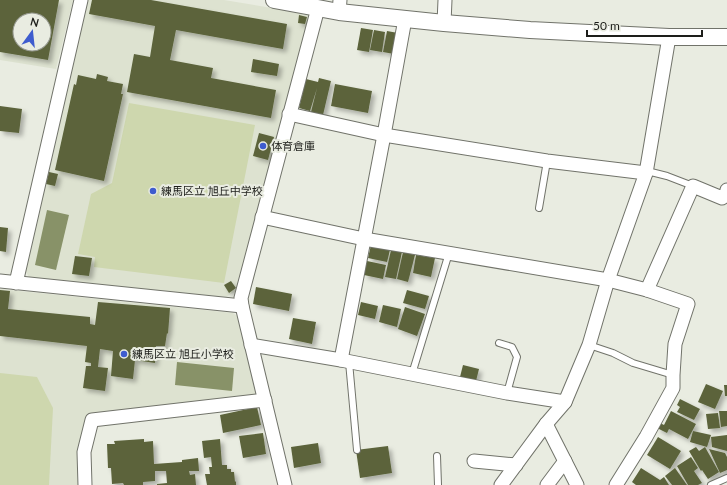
<svg xmlns="http://www.w3.org/2000/svg" width="727" height="485" font-family="Lato,'Noto Sans JP',sans-serif">
<style>
.built{fill:#dde2d0;fill-rule:evenodd}
.green{fill:#ced7ae}
.water{fill:#889268}
.building{fill:#5b633b;fill-rule:evenodd;filter:url(#shadow)}
.lines{fill:none;stroke-linecap:round;stroke-linejoin:round}
.service-casing{stroke:#71736a;stroke-width:8}
.minor-casing{stroke:#71736a;stroke-width:15}
.tertiary-casing{stroke:#71736a;stroke-width:18}
.service{stroke:#fff;stroke-width:6}
.minor{stroke:#fff;stroke-width:13}
.tertiary{stroke:#fff;stroke-width:16}
.poi-dot{fill:#3e5cce;stroke:#e9ece1;stroke-width:1.5}
.labels{text-anchor:middle;stroke-width:4;stroke-linejoin:round;paint-order:stroke}
.poi-label{font-size:11px;fill:#1d1e1a;stroke:#e9ece1;text-anchor:start}
</style>
<defs>
<filter id="shadow"><feDropShadow dx="3.5" dy="3.5" stdDeviation="2" flood-color="#0004"/></filter>
</defs>
<rect width="100%" height="100%" fill="#e9ece1"/>
<g class="built">
<path d="M0,0H73L56,69L0,60ZM20,20H44V44H20Z"/>
<polygon points="86,0 224,0 308,14 310,19 238,290 226,297 29,277 24,269"/>
<polygon points="0,289 233,313 240,318 257,391 254,396 89,416 81,485 0,485"/>
</g>
<g class="green">
<polygon points="129,103 255,125 224,283 94,267 95,257 78,254 91,194 112,183"/>
<polygon points="0,373 37,377 53,408 49,485 0,485"/>
</g>
<g class="water">
<polygon points="47,210 69,215 56,270 35,265"/>
<polygon points="177,362 234,368 232,391 175,385"/>
</g>
<g class="building">
<path d="M0,0H59L48,60L0,52ZM20,20H44V44H20Z"/>
<polygon points="92,0 151,0 287,24 283,49 176,30 170,60 213,68 211,78 276,90 271,118 127,92 134,54 150,57 155,26 89,14"/>
<polygon points="299,15 307,17 305,24 298,23"/>
<polygon points="361,28 373,30 369,52 357,50"/>
<polygon points="374,30 385,32 382,52 370,50"/>
<polygon points="387,31 398,33 394,54 383,52"/>
<polygon points="253,59 279,64 277,76 251,72"/>
<polygon points="97,74 108,77 107,81 123,84 121,94 123,94 104,181 55,170 74,84 76,85 78,75 96,79"/>
<polygon points="319,78 331,81 323,115 311,112 317,88 310,111 299,108 306,79 318,82"/>
<polygon points="335,84 372,91 368,113 331,106"/>
<polygon points="0,106 22,109 19,133 0,131"/>
<polygon points="259,133 274,137 268,160 253,156"/>
<polygon points="49,172 58,174 55,186 46,184"/>
<polygon points="0,227 8,228 6,252 0,251"/>
<polygon points="371,245 390,250 387,262 368,258"/>
<polygon points="391,250 402,252 396,279 385,277"/>
<polygon points="403,252 415,255 408,282 397,279"/>
<polygon points="416,255 435,258 431,277 413,273"/>
<polygon points="75,256 92,258 89,276 72,274"/>
<polygon points="367,261 386,265 383,279 364,275"/>
<polygon points="231,281 236,288 229,293 224,285"/>
<polygon points="256,287 292,294 289,311 253,304"/>
<polygon points="0,290 10,291 8,309 90,317 90,324 95,325 98,302 170,308 168,334 167,333 165,346 156,346 155,363 135,360 133,379 111,376 113,351 100,349 98,367 108,368 105,391 83,388 86,366 91,366 91,363 85,362 87,346 0,336"/>
<polygon points="407,290 429,296 425,309 403,303"/>
<polygon points="361,302 378,306 375,319 358,315"/>
<polygon points="383,305 401,309 397,327 379,322"/>
<polygon points="405,307 425,314 417,336 398,329"/>
<polygon points="293,318 316,322 312,344 289,339"/>
<polygon points="463,365 479,369 476,381 460,377"/>
<polygon points="706,384 723,391 715,409 698,402"/>
<polygon points="724,385 727,385 727,396 725,396"/>
<polygon points="680,399 700,409 694,420 677,412 680,407 677,405"/>
<polygon points="257,407 261,425 223,433 220,415"/>
<polygon points="671,411 696,424 688,439 669,429 667,433 657,428 660,423 664,425"/>
<polygon points="719,411 727,411 727,426 721,427"/>
<polygon points="718,413 720,428 708,429 706,414"/>
<polygon points="693,431 711,435 707,447 690,442"/>
<polygon points="263,433 266,454 243,458 239,436"/>
<polygon points="727,435 727,451 712,447 711,437"/>
<polygon points="658,437 681,451 670,469 647,455"/>
<polygon points="144,439 144,442 153,441 154,464 182,462 182,460 198,458 199,471 189,471 190,475 195,474 196,485 157,485 157,484 167,483 166,471 155,471 155,481 143,482 143,485 124,485 123,483 112,484 111,468 108,468 107,444 115,444 114,441"/>
<polygon points="220,439 222,465 227,465 227,469 231,469 231,472 234,472 235,482 236,481 236,485 207,485 205,474 210,474 209,467 212,467 211,457 204,458 202,441"/>
<polygon points="318,443 321,463 294,468 291,447"/>
<polygon points="388,446 392,473 360,478 356,450"/>
<polygon points="696,447 699,451 705,447 719,472 708,479 702,470 701,471 689,451"/>
<polygon points="709,449 725,453 727,457 727,470 720,473"/>
<polygon points="691,457 698,468 694,471 702,483 698,485 688,485 677,466"/>
<polygon points="641,468 660,480 664,477 669,485 636,485 632,482"/>
<polygon points="675,468 687,485 672,485 665,476"/>
</g>
<g class="lines">
<g class="service-casing">
<g id="service">
<polyline points="647,171 667,176 693,186"/>
<polyline points="539,208 547,161"/>
<polyline points="499,343 512,347 517,357 507,393"/>
<polyline points="589,345 613,353 633,363 673,375"/>
<polyline points="349,362 357,450"/>
<polyline points="412,374 449,253"/>
<polyline points="437,456 438,485"/>
<polyline points="711,485 727,478"/>
</g>
</g>
<g class="minor-casing">
<g id="minor">
<polyline points="339,12 340,0"/>
<polyline points="444,23 445,0"/>
<polyline points="289,114 384,135 547,161 646,173"/>
<polyline points="262,217 364,239 608,280 647,290 688,304 675,344 673,375 673,388 646,437 616,485"/>
<polyline points="0,281 242,306"/>
<polyline points="16,283 81,0"/>
<polyline points="647,290 693,186 722,198 726,195 727,190"/>
<polyline points="251,345 341,360 507,393 565,402"/>
<polyline points="341,360 384,135 405,19"/>
<polyline points="546,424 577,485"/>
<polyline points="474,461 516,465"/>
<polyline points="85,485 84,452 92,420 265,400"/>
<polyline points="285,485 242,306 241,298 318,8"/>
<polyline points="501,485 546,424 565,402 589,345 608,280 646,173 669,37"/>
<polyline points="547,485 565,461"/>
</g>
</g>
<g class="tertiary-casing">
<polyline id="tertiary" points="274,0 339,12 444,23 530,30 669,37 727,37"/>
</g>
<use href="#service" class="service"/>
<use href="#minor" class="minor"/>
<use href="#tertiary" class="tertiary"/>
</g>
<g class="poi-dot">
<circle cx="263" cy="146" r="4"/>
<circle cx="153" cy="191" r="4"/>
<circle cx="124" cy="354" r="4"/>
</g>
<g class="labels">
<g class="poi-label">
<text x="271" y="150">体育倉庫</text>
<text x="161" y="195">練馬区立 旭丘中学校</text>
<text x="132" y="358">練馬区立 旭丘小学校</text>
</g>
</g>
<g transform="translate(32 32) rotate(15)"><circle r="19" fill="#e9ece1" stroke="#979a91"/>
<path d="M0-3L7 15L0 10L-7 15Z" fill="#3e5cce"/>
<text y="-6" font-size="11" font-weight="bold" text-anchor="middle" fill="#1d1e1a">N</text>
</g>
<path d="M587 30v6h115v-6" fill="none" stroke="#1d1e1a" stroke-width="2"/>
<text x="593" y="30" font-size="12" fill="#1d1e1a" stroke="#e9ece1" stroke-width="3" paint-order="stroke">50 m</text>
</svg>
